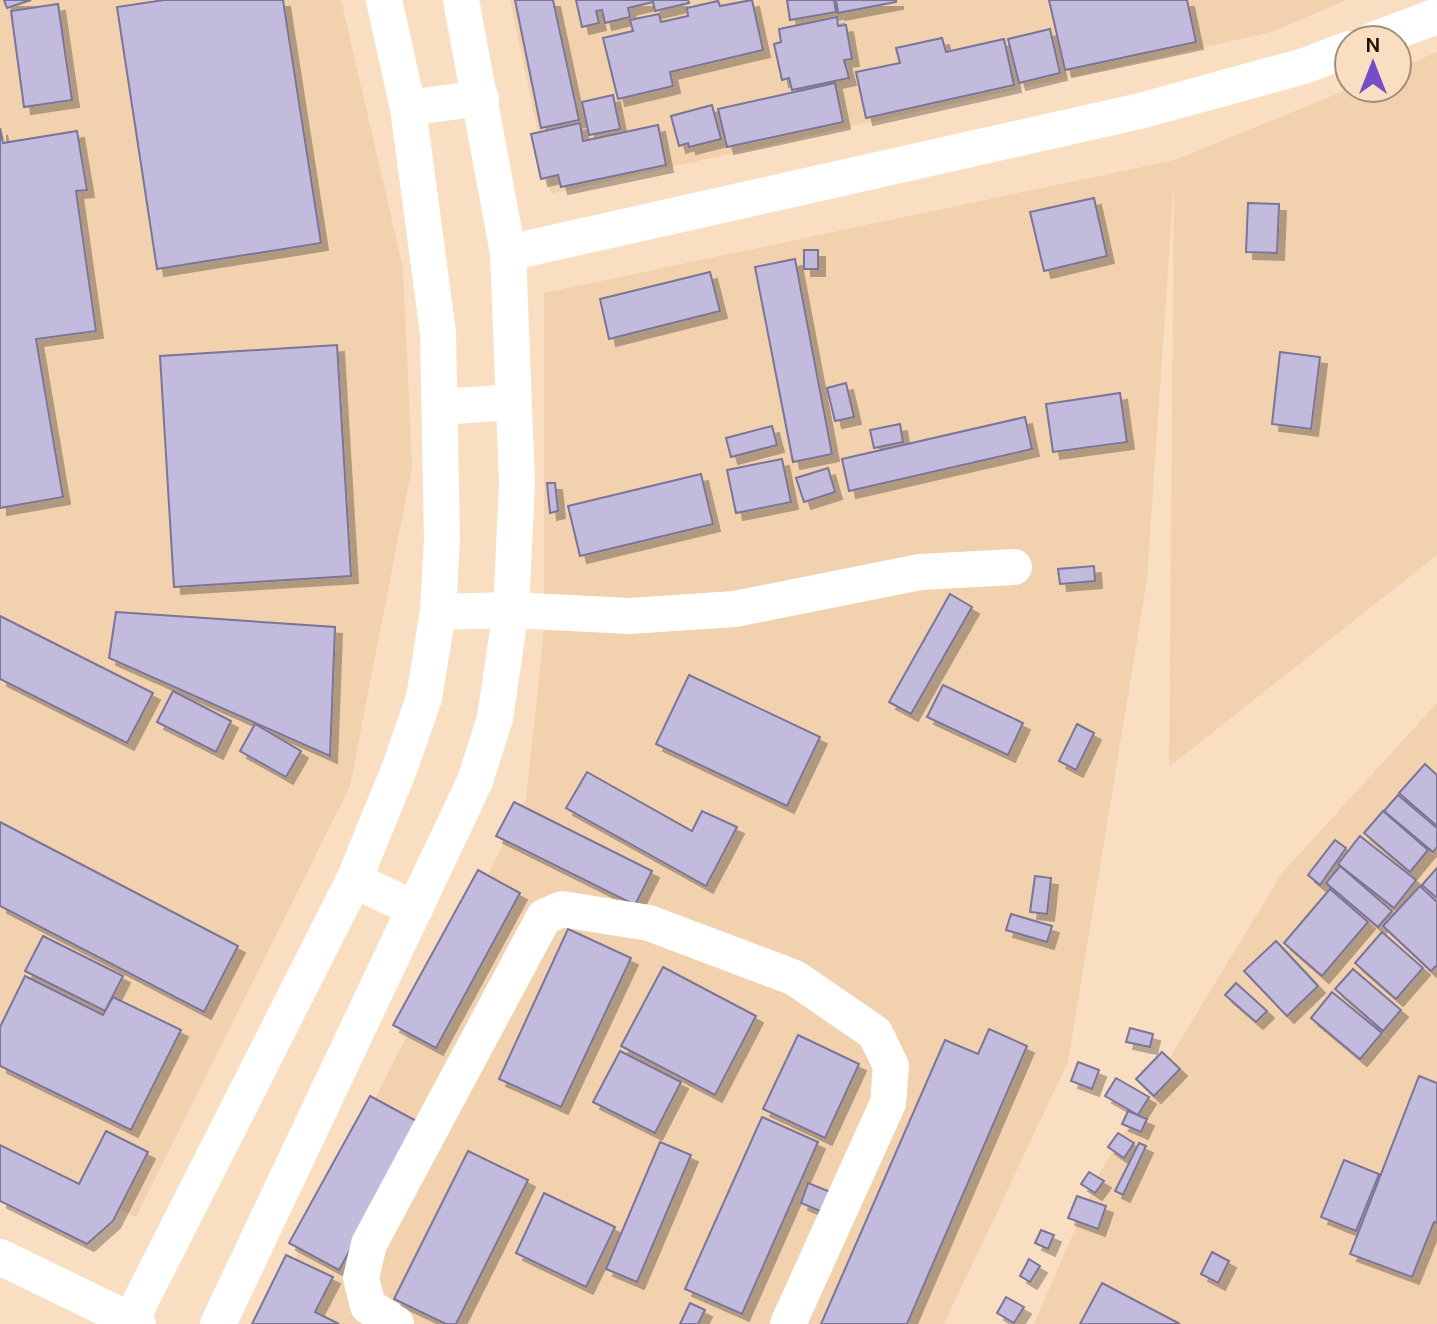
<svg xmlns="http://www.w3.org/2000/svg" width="1437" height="1324" font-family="Karla,sans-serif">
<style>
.built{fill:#f2d1af}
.building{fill:#c2bbde;stroke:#7b7495;stroke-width:2;filter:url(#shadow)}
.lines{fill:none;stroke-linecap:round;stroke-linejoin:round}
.minor{stroke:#fff;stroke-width:36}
</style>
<defs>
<filter id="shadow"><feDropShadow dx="7" dy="7" stdDeviation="0" flood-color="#0004"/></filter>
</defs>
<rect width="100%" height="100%" fill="#fadec1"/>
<g class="built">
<polygon points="0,0 341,0 403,268 412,467 350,786 136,1217 0,1150"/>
<polygon points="510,0 1346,0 1272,32 551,194"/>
<polygon points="1437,52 1437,555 1169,767 1174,181 1147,580 1068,1062 944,1324 262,1324 526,799 544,631 544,293 1175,160 1351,88 1397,88 1397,69"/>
<polygon points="1437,703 1437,1324 1034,1324 1099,1174 1282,873"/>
</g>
<g class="building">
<polygon points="4,0 31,0 7,8"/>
<polygon points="164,0 283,0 321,243 157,269 117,7"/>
<polygon points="515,0 553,0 579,120 541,128"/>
<polygon points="576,0 688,0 689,3 655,11 653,2 628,8 630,17 605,23 602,10 596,11 599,23 582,27"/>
<polygon points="752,0 763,50 670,72 673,86 618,99 603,38 633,31 630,20 659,14 661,22 688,16 687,8 718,1 720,6"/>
<polygon points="787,0 834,0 836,12 790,20"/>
<polygon points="836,0 896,0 896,2 838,13"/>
<polygon points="1049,0 1187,0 1196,42 1065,70"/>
<polygon points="58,4 72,100 24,107 11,11"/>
<polygon points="837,17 838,26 846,25 852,59 844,60 849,78 792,90 789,78 782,80 774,44 781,42 779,29"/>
<polygon points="1050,29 1060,73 1019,83 1008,39"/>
<polygon points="942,38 946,52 1004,39 1014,85 866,118 856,72 900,63 896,48"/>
<polygon points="835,83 843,122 727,147 718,109"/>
<polygon points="613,95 620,129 589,135 582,102"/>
<polygon points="712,105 721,139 689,147 688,143 679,146 671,116"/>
<polygon points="580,123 583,141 658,125 666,165 561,187 558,175 541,179 531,134"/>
<polygon points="0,128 3,143 77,131 87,190 76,191 96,331 36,339 63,497 0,508"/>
<polygon points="1094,198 1107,256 1044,271 1030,212"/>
<polygon points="1248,203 1279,204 1277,253 1246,252"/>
<rect x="804" y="250" width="14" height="19"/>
<polygon points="795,259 832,454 793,462 755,267"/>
<polygon points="710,272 720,311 609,339 600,299"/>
<polygon points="337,345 351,576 174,587 160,356"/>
<polygon points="1280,352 1320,357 1311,429 1272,424"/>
<polygon points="846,383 854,417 835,421 827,388"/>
<polygon points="1120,393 1127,442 1053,452 1046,404"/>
<polygon points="1025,417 1032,449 849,491 842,459"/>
<polygon points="900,424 903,442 874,448 870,430"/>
<polygon points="772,426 777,445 731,457 726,438"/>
<polygon points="782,459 791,502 736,513 727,470"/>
<polygon points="828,468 835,492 804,502 796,478"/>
<polygon points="701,474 713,524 580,556 568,506"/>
<polygon points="547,483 555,483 558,511 550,513"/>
<polygon points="1094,566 1095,581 1060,584 1058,569"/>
<polygon points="950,594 972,607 911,714 889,702"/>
<polygon points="116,612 335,627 330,756 109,658"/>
<polygon points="0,616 153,693 127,743 0,679"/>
<polygon points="689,675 820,737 787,806 656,744"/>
<polygon points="943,685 1023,723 1008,755 927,717"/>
<polygon points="173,691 231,721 216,752 157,722"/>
<polygon points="255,724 301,751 286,777 240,751"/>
<polygon points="1077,724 1094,733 1076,770 1059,761"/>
<polygon points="1425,764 1437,775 1437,826 1399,793"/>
<polygon points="587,772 692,831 702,811 737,827 706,886 566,808"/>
<polygon points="1398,795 1437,828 1437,847 1433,852 1384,811"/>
<polygon points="514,802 652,871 635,905 496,836"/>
<polygon points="1383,811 1428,850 1410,872 1364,833"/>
<polygon points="0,822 238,946 204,1012 0,906"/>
<polygon points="1360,836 1416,880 1394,908 1338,864"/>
<polygon points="1335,840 1346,848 1320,885 1308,875"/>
<polygon points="1340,866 1392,911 1378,927 1326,883"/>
<polygon points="1437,868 1437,898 1422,885"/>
<polygon points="478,870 520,893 436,1048 393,1025"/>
<polygon points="1035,876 1051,878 1047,914 1030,912"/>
<polygon points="1420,886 1437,902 1437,965 1431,971 1383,926"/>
<polygon points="1330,889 1368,922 1322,976 1284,943"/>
<polygon points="1011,914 1052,926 1047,942 1006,930"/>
<polygon points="568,929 631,958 561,1107 499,1079"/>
<polygon points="1382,932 1423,968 1396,999 1355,963"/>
<polygon points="43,936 123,976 105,1011 25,971"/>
<polygon points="1276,941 1318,986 1287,1016 1244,971"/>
<polygon points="663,967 756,1016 715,1095 621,1046"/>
<polygon points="1353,969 1401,1010 1383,1031 1335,989"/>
<polygon points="25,976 103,1015 113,997 181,1030 131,1130 0,1066 0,1027"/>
<polygon points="1236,983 1267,1011 1256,1022 1225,995"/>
<polygon points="1332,992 1382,1033 1360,1059 1311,1018"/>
<polygon points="1130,1028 1153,1034 1150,1047 1126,1042"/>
<polygon points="989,1029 1027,1046 907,1324 821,1324 945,1040 978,1054"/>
<polygon points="798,1035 859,1064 825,1138 763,1109"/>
<polygon points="620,1051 681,1082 655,1133 593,1102"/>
<polygon points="1162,1052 1180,1069 1154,1096 1136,1079"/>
<polygon points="1078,1062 1099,1070 1092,1089 1071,1081"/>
<polygon points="1419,1076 1437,1083 1437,1223 1434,1222 1412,1277 1350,1254"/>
<polygon points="1116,1078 1149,1097 1138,1115 1105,1096"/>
<polygon points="370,1096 420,1123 339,1270 289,1243"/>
<polygon points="1128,1111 1147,1119 1141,1132 1122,1124"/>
<polygon points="762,1117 818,1142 742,1314 685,1289"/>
<polygon points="106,1131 148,1152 113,1221 87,1244 0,1201 0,1145 79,1184"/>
<polygon points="1118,1133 1134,1143 1124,1158 1108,1147"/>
<polygon points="660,1142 691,1155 637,1282 606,1269"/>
<polygon points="1139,1143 1146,1146 1123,1195 1115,1191"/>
<polygon points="468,1151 528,1180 456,1324 446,1324 394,1299"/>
<polygon points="1344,1160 1379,1174 1356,1231 1321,1217"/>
<polygon points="1089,1172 1104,1181 1095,1193 1081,1184"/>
<polygon points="808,1183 833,1193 825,1213 801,1203"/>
<polygon points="544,1193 615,1227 586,1287 516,1253"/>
<polygon points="1077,1196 1106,1206 1098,1229 1068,1218"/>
<polygon points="1041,1230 1054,1235 1048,1249 1035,1243"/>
<polygon points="1212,1252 1229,1261 1218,1283 1201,1274"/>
<polygon points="286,1255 333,1277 315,1312 339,1324 252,1324"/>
<polygon points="1029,1259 1040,1266 1030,1282 1020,1276"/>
<polygon points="1102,1283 1180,1324 1080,1324"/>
<polygon points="1006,1297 1024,1307 1014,1323 997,1313"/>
<polygon points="690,1303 705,1310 698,1324 680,1324"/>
</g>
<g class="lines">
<g class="minor">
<polyline points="1373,40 1437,16"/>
<polyline points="408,108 481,98"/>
<polyline points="508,253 1140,111 1304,66 1349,49"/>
<polyline points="441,407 513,402"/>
<polyline points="438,612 511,610 629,616 735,609 920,572 1014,567"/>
<polyline points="354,880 415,909"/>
<polyline points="0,1257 138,1324"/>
<polyline points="131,1320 354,880 400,767 424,698 438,612 442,539 438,333 408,108 384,0"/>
<polyline points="218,1324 475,781 495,718 511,610 517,483 508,253 461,0"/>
<polyline points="396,1324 368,1306 361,1278 369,1244 544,917 562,909 649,923 795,978 875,1033 891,1066 888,1103 788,1324"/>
</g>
</g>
<g transform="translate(1373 64)"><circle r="38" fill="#fadec1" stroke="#a28e78" stroke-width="2"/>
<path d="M0-6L14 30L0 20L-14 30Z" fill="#754dc6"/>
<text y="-12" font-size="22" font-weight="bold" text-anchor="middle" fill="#1f150a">N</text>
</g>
</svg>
